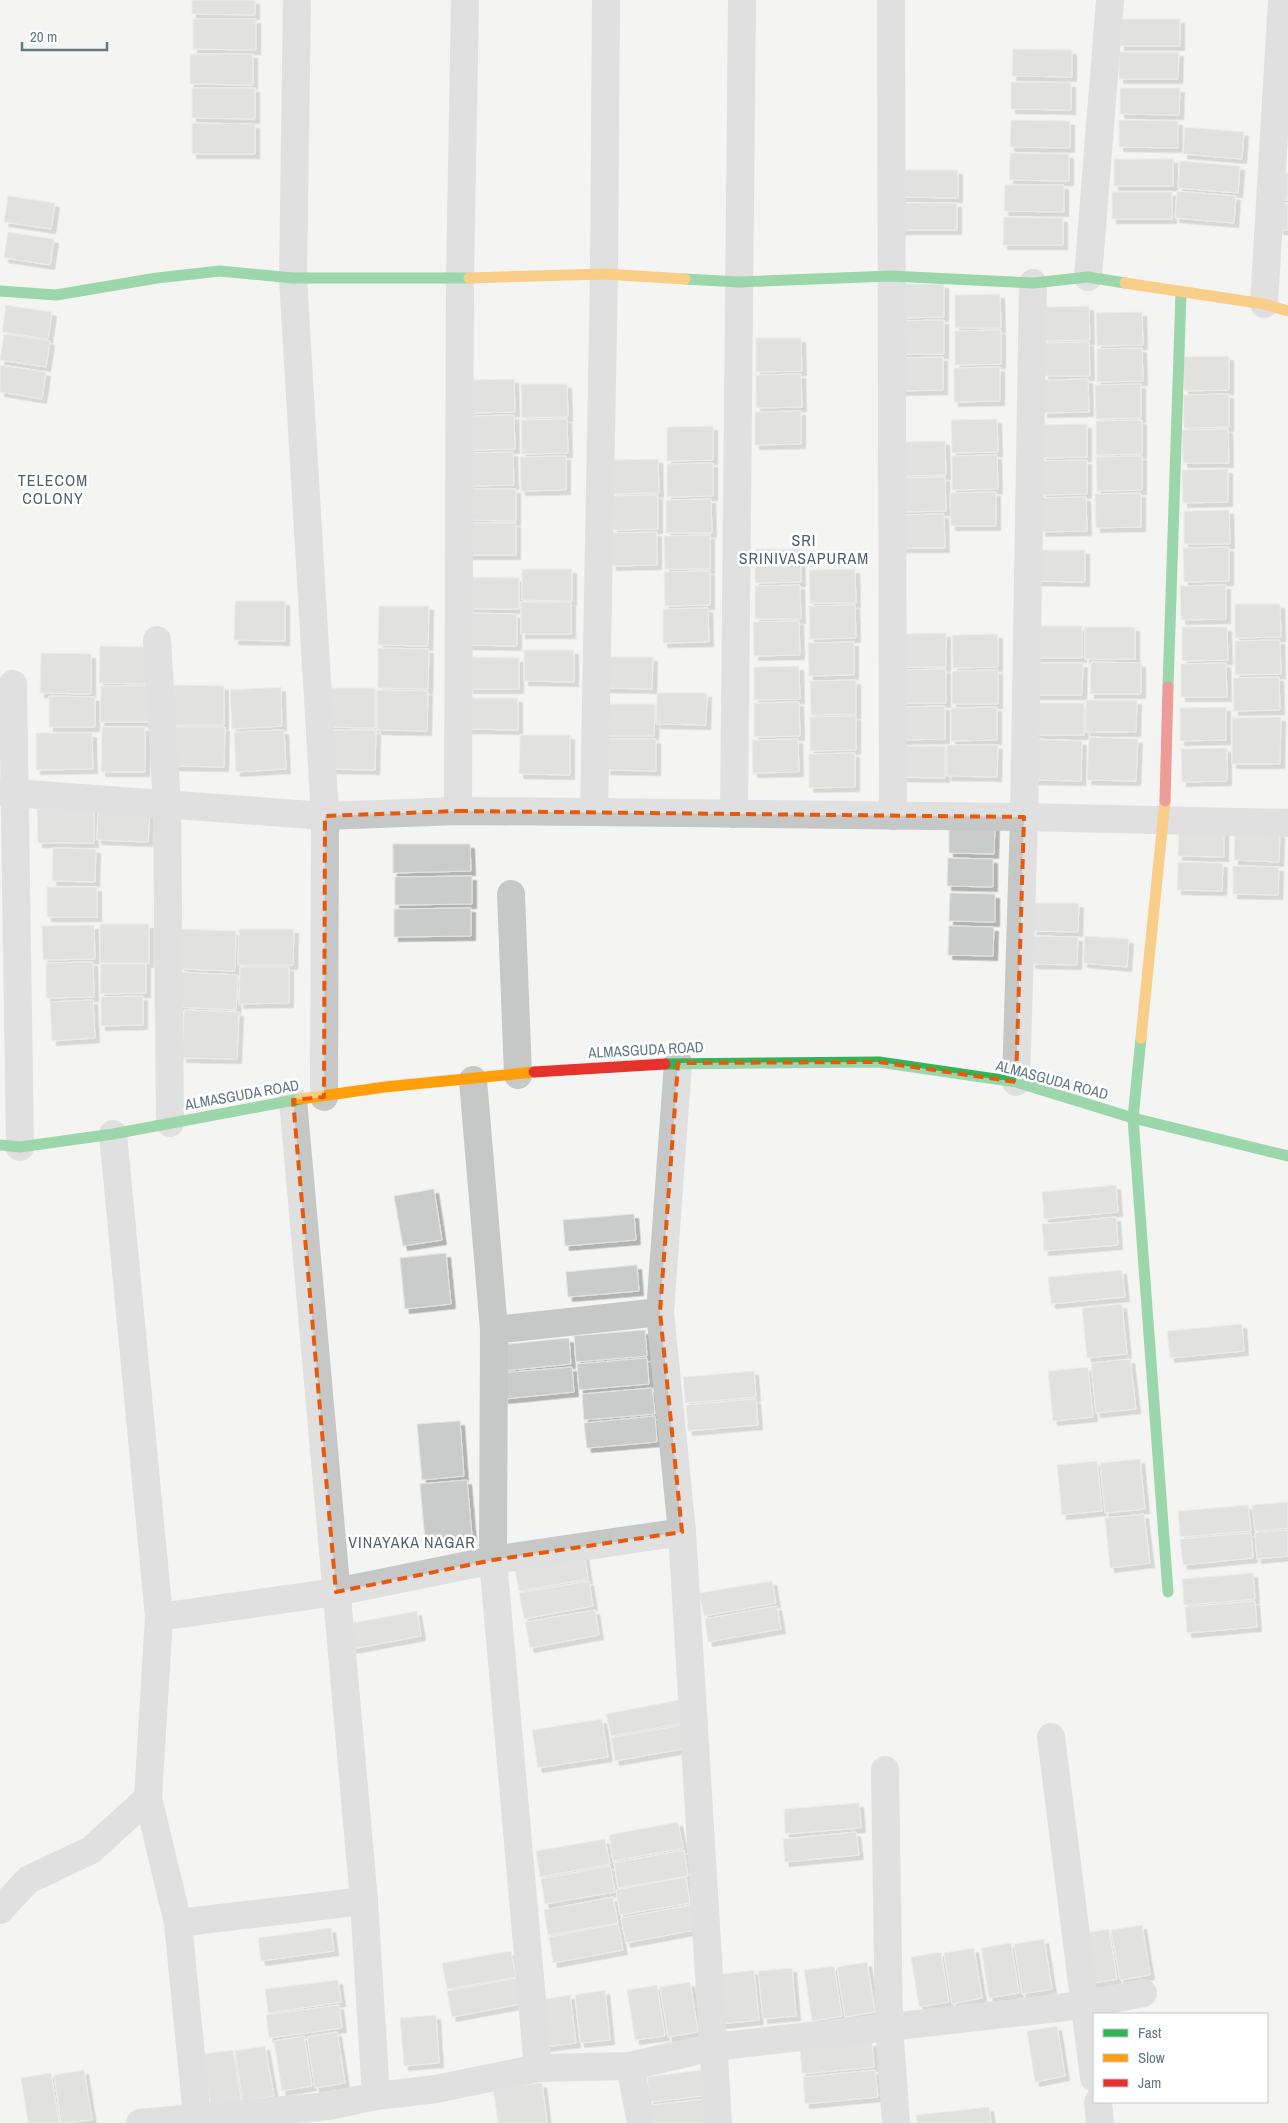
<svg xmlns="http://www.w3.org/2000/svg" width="1288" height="2123" font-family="'Archivo Narrow',sans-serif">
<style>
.building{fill:#cacbcb;stroke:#e3e3e2;filter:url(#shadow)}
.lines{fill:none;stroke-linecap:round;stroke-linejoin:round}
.street{stroke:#c6c8c8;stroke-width:28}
.fast{stroke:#30b455;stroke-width:11}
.slow{stroke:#ff9f0a;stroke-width:11}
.jam{stroke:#e5322d;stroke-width:11}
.marked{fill:none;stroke:#e8590c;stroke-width:4;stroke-dasharray:10 6;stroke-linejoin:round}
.labels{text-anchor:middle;stroke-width:5;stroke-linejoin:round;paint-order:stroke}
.street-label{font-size:15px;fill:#657881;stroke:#fff}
.neighbourhood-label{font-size:16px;letter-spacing:1px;fill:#536067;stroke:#fff}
</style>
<defs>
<filter id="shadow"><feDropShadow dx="4.5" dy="4.5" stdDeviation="0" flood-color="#0004"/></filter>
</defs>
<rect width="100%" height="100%" fill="#f4f4f2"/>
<g class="building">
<polygon points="192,0 255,0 255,15 192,14"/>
<polygon points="193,19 256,19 256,50 193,49"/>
<rect x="1120" y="19" width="60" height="27"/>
<polygon points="1013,49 1072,50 1072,77 1012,76"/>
<polygon points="1119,52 1179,52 1178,79 1119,79"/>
<polygon points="190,54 253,54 253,85 190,84"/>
<polygon points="1011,82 1071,83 1071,110 1011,109"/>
<polygon points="192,88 255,88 255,119 192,118"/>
<polygon points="1120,88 1180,88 1179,115 1120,114"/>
<polygon points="1011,120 1070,121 1070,148 1010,147"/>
<polygon points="1119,120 1178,121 1178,148 1119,147"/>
<polygon points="192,123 255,124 255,154 192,154"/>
<polygon points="1185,127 1244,132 1242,159 1183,154"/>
<polygon points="1010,153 1069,154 1069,181 1009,180"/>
<rect x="1114" y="159" width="59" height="27"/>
<polygon points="1180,161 1240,166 1238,193 1178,188"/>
<polygon points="899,170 958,170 958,198 898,197"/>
<rect x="1279" y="173" width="9" height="27"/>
<polygon points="1005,185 1064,185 1064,212 1004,211"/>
<polygon points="1177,191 1236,196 1234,223 1175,218"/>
<rect x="1112" y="192" width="60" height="27"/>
<polygon points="8,196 55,203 51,229 4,222"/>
<rect x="897" y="203" width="60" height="27"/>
<polygon points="1280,203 1288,203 1288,230 1279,230"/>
<polygon points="1004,217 1063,218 1063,245 1003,245"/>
<polygon points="8,232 54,239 50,265 4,258"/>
<polygon points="898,284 944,284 944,317 898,318"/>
<polygon points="1000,294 1001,328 955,328 955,295"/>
<polygon points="6,305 52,312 48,339 2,332"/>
<polygon points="1089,306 1090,340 1044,341 1044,307"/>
<polygon points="1142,312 1143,345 1097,346 1096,313"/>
<polygon points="944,320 944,354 898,354 898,321"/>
<polygon points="1001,330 1001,364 955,365 955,331"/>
<polygon points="4,334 50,341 46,367 0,360"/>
<polygon points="756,338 801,338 802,371 756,372"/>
<polygon points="1089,342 1090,376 1044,376 1044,343"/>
<polygon points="1142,348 1143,381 1097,382 1097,349"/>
<polygon points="1229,356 1229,390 1184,391 1183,357"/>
<polygon points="943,357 943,390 897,391 897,358"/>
<polygon points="0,365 46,372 42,399 0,392"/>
<polygon points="1000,367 1000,401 954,402 954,368"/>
<polygon points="801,374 802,407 756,408 756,375"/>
<polygon points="514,379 515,412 469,413 469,380"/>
<polygon points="1088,379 1089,412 1043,413 1043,380"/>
<polygon points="521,384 567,384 568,417 522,418"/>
<polygon points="1141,384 1141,418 1096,419 1095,385"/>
<polygon points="1229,394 1229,427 1184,428 1183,395"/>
<polygon points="801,411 801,444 755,445 755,412"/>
<polygon points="514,415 515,449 469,450 469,416"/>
<polygon points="567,419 568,453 522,454 521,420"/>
<polygon points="997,419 998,452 952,453 951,420"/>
<polygon points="1142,420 1142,454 1096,455 1096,421"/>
<polygon points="1087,424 1087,457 1042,458 1041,425"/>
<polygon points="713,426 713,460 667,461 667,427"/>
<polygon points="1228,429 1229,463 1183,463 1182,430"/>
<polygon points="945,441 946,475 900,476 900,442"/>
<polygon points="513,452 514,485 468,486 468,453"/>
<polygon points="997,455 998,489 952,490 952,456"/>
<polygon points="566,456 566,490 521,491 520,457"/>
<polygon points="1142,456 1142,490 1097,491 1096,457"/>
<polygon points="658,459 659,493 613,494 612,460"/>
<polygon points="1087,460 1087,494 1042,495 1041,461"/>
<polygon points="713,463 713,496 667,497 667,464"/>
<polygon points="1228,469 1228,502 1183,503 1182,470"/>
<polygon points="945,477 946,511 900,512 899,478"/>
<polygon points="466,489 516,489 516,521 465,520"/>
<polygon points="996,492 996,526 951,526 950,493"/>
<polygon points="1141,493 1141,527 1096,528 1095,494"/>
<polygon points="658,495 658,529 613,530 612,496"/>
<polygon points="1086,497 1087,531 1041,532 1041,498"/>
<polygon points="711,499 712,533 666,533 666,500"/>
<polygon points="1229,510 1230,544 1184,544 1184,511"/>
<polygon points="944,514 945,548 899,548 898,515"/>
<rect x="466" y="523" width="50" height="32"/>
<polygon points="657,532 657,565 612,566 611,533"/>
<polygon points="710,535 710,569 665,569 664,536"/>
<polygon points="1229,547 1229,581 1184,582 1183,548"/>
<polygon points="755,549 800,549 801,582 755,583"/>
<polygon points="1035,550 1085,550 1085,582 1034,581"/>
<polygon points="522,569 572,569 572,601 522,600"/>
<polygon points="855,569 856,603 810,603 809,570"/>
<polygon points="710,571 710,605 665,606 664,572"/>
<polygon points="469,577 519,578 519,609 469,609"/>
<polygon points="800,585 801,619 755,619 755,586"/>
<polygon points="1226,585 1226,619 1181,620 1180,586"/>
<polygon points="235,601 285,601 285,641 234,640"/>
<rect x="521" y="602" width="50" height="32"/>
<polygon points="1235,604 1280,604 1281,637 1235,638"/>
<polygon points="855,605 856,638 810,639 809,606"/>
<polygon points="379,606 429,606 428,646 378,645"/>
<polygon points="708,608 709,642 663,643 663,609"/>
<polygon points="467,613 517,614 517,646 466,645"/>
<polygon points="799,621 800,655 754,656 753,622"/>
<polygon points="1032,626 1082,626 1082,658 1031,658"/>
<rect x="1085" y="627" width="50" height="32"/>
<polygon points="1182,627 1227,627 1228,660 1182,661"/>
<polygon points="946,633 946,667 901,667 900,634"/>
<polygon points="998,634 998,667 953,668 952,635"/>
<polygon points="1280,640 1281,674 1235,675 1235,641"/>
<polygon points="854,642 854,675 809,676 808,643"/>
<polygon points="100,646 146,647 150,684 99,683"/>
<polygon points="378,648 429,649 428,689 378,688"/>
<polygon points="524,650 574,650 574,682 524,681"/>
<polygon points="41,653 91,654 91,694 40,693"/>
<polygon points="469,657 519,658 519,689 469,689"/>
<polygon points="603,657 653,657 652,689 602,688"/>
<polygon points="1091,662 1141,663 1141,694 1090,694"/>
<polygon points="1033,663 1083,663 1082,695 1032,695"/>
<polygon points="1226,663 1227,697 1181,697 1181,664"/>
<polygon points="799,666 800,699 754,700 754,667"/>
<polygon points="946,669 946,703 901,703 900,670"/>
<polygon points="998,670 998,704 952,704 952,671"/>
<polygon points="1279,677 1280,710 1234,711 1233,678"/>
<polygon points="856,680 856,714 811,715 810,681"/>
<polygon points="174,685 224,686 224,725 173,725"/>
<polygon points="101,686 149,686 148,722 100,722"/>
<polygon points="281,687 282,726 232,729 230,690"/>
<polygon points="325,688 375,688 375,728 324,727"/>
<polygon points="377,690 428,691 427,731 377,730"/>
<polygon points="657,693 707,693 706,725 656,724"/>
<polygon points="49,696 95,697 95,727 49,727"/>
<polygon points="468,698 518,698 518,730 467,729"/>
<polygon points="1086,700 1137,700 1136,732 1086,732"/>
<polygon points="799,702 800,736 754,737 754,703"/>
<polygon points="1034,703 1084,703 1084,735 1033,735"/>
<polygon points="604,704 655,704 654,736 604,736"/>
<polygon points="945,706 945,739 900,740 899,707"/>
<polygon points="997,707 997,740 951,741 951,708"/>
<polygon points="1226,707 1226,740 1180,741 1180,708"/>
<polygon points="856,716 856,750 810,751 810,717"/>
<polygon points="1281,717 1280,764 1232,764 1232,718"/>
<polygon points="102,727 145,727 145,772 101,772"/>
<polygon points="174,727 225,727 224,767 174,766"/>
<polygon points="284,730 286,769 236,772 234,732"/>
<polygon points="325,730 376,730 375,770 325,769"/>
<polygon points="36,733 92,733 93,769 36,770"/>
<polygon points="520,735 570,735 570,775 519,774"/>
<polygon points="1089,737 1138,739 1136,781 1087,780"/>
<polygon points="606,739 656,739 656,771 606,770"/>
<polygon points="798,739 799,772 753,773 752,740"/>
<polygon points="1035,739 1082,741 1081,781 1034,780"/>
<polygon points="947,745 998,745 997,777 947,776"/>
<polygon points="895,746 945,746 945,778 895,777"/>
<polygon points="1227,748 1227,781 1182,782 1181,749"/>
<polygon points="855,753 855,787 809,788 809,754"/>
<polygon points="94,808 94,843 38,843 37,809"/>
<polygon points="98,808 150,810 148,842 97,840"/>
<polygon points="949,824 995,825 994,854 949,853"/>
<polygon points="1179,828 1224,829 1224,857 1178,856"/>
<polygon points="1235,832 1280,833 1279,862 1234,860"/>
<polygon points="393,844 470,844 471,871 393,873"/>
<polygon points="53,848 96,849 95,882 52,881"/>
<polygon points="948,858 993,859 993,887 947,886"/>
<polygon points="1178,862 1223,863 1222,891 1177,890"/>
<polygon points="1233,866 1279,867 1278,895 1233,894"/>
<polygon points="472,876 472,904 395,905 395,877"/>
<rect x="47" y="887" width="50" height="30"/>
<polygon points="950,893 995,894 995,922 949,921"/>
<polygon points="1033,903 1079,903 1078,932 1032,931"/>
<polygon points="471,908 471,936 394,937 394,909"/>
<rect x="100" y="924" width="49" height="39"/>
<polygon points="94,925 95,959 43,960 42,926"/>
<polygon points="949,926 994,927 993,956 948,955"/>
<polygon points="181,929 236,931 235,971 180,969"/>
<polygon points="239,929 294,929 293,965 238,965"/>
<polygon points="1032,936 1078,937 1077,965 1031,964"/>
<polygon points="1085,936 1129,939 1127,967 1083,963"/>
<polygon points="93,962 94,997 46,998 46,963"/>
<polygon points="101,964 146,964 146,993 100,994"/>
<polygon points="240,967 289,967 289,1003 239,1004"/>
<polygon points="180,972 238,975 236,1010 178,1007"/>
<polygon points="143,996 143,1025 101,1026 101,997"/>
<polygon points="93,1000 95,1038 52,1041 50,1002"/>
<polygon points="184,1010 239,1012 237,1059 182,1058"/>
<polygon points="1116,1185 1118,1212 1044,1219 1042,1192"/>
<polygon points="434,1189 442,1240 403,1246 394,1196"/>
<polygon points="634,1214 636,1240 565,1246 563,1220"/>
<polygon points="1116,1217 1118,1245 1044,1251 1042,1224"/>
<polygon points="446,1253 451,1304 405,1309 400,1258"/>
<polygon points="637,1265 639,1291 568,1297 566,1272"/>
<polygon points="1122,1270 1125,1297 1051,1304 1048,1277"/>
<polygon points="1122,1304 1127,1354 1087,1358 1082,1308"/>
<polygon points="1242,1324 1244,1351 1170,1358 1167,1331"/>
<polygon points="645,1330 647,1356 576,1362 574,1336"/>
<polygon points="569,1338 571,1364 501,1371 499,1345"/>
<polygon points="647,1358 649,1384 579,1390 577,1364"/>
<polygon points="1130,1359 1136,1409 1096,1413 1091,1363"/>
<polygon points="572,1367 574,1392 504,1399 501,1373"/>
<polygon points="1088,1367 1093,1417 1053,1421 1048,1371"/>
<polygon points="754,1371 756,1397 685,1403 683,1377"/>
<polygon points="652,1388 655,1414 584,1420 582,1394"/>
<polygon points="756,1399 758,1425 688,1431 686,1405"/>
<polygon points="655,1416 657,1442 587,1448 584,1423"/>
<polygon points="460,1421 464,1476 422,1480 417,1424"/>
<polygon points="1140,1459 1145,1509 1105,1513 1100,1463"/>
<polygon points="1097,1461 1102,1511 1062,1515 1057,1465"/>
<polygon points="467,1480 472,1536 425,1540 420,1484"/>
<polygon points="1288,1502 1288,1528 1255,1531 1252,1505"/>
<polygon points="1248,1505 1251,1531 1180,1537 1178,1511"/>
<polygon points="1144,1514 1150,1563 1110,1568 1105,1518"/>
<polygon points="1288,1530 1288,1556 1257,1559 1255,1533"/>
<polygon points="1251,1533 1253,1558 1183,1565 1180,1539"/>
<polygon points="584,1553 588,1579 519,1591 514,1566"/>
<polygon points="1253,1573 1255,1599 1184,1605 1182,1579"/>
<polygon points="589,1581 593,1606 524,1619 519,1593"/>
<polygon points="772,1581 776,1603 704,1616 699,1593"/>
<polygon points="1255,1601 1257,1627 1187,1633 1185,1607"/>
<polygon points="777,1606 781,1629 708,1642 705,1619"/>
<polygon points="595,1610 599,1635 530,1648 525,1622"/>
<polygon points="417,1611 421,1636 352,1649 347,1624"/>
<polygon points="679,1700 683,1723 611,1736 606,1714"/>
<polygon points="602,1719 608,1757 538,1768 532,1730"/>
<polygon points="683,1725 688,1748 615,1761 611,1738"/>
<polygon points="859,1803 861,1828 785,1834 784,1809"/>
<polygon points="678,1822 683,1848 613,1861 609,1835"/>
<polygon points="856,1832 859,1855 785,1862 783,1839"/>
<polygon points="605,1839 610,1864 540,1877 536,1851"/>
<polygon points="684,1850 688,1876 618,1888 614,1863"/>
<polygon points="610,1866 615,1892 545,1904 541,1879"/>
<polygon points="686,1877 690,1903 620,1915 616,1890"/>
<polygon points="613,1897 618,1923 548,1935 544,1910"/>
<polygon points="691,1905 695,1930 626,1943 621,1918"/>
<polygon points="618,1924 623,1950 553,1963 549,1937"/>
<polygon points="1142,1925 1150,1975 1120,1980 1111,1930"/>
<polygon points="331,1928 334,1951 261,1961 258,1938"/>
<polygon points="1109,1929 1117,1979 1087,1984 1079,1934"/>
<polygon points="1044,1939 1052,1989 1022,1994 1014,1944"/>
<polygon points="1011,1943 1019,1993 989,1998 981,1948"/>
<polygon points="974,1948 982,1998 952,2004 944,1953"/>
<polygon points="511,1951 516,1977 447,1989 442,1963"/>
<polygon points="941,1952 949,2002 919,2007 911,1957"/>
<polygon points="867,1962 875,2012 845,2017 837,1967"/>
<polygon points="834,1966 842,2016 812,2021 804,1970"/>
<polygon points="792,1968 796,2016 763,2019 758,1971"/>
<polygon points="754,1970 759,2020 721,2024 716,1975"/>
<polygon points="517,1978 521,2004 452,2017 447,1991"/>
<polygon points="338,1980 341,2002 268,2013 265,1989"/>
<polygon points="690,1982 698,2032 668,2037 660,1987"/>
<polygon points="657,1985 665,2036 635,2040 627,1990"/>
<polygon points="605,1990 610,2040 580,2043 575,1995"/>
<polygon points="570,1995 576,2043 544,2047 540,2000"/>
<polygon points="339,2005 342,2028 269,2038 266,2015"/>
<polygon points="436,2015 439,2063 404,2066 400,2018"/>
<polygon points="1057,2026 1065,2076 1035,2082 1027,2031"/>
<polygon points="337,2032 345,2083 315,2088 307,2037"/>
<polygon points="304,2036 312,2086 282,2091 274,2041"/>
<polygon points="872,2042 874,2067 802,2074 800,2049"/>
<polygon points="265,2046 274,2096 243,2101 235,2051"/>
<polygon points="233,2050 241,2100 211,2105 202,2054"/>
<polygon points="84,2070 92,2120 61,2123 54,2075"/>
<polygon points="701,2070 704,2096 650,2102 647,2077"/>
<polygon points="875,2070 878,2097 805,2104 803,2077"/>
<polygon points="51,2073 59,2123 28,2123 21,2078"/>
<polygon points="542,2083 547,2123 498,2123 493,2089"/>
<polygon points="705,2099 707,2123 652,2123 650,2105"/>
<polygon points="989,2107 991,2123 917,2123 916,2115"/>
</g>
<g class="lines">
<g class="street">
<polyline points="297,0 293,278 325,816 324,1097"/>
<polyline points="891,0 893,816"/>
<polyline points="1088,277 1110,0"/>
<polyline points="1264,304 1282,0"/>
<polyline points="157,640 167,804 170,1123"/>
<polyline points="13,684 20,1147"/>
<polyline points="0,792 325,816 458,811 594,812 1024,817 1288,823"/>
<polyline points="458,811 460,278 465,0"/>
<polyline points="594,812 604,274 606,0"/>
<polyline points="734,814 742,0"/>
<polyline points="511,894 518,1075"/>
<polyline points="678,1063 660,1312 682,1532 718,2123"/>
<polyline points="473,1080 494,1330 493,1560 538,2068"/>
<polyline points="1016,1082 1024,817 1033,283"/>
<polyline points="293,1100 364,1901 376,2096"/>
<polyline points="113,1134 159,1617 148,1798 178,1923 197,2117"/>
<polyline points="494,1330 660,1312"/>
<polyline points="159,1617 336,1592 493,1560 682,1532"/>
<polyline points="1051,1737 1094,2078"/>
<polyline points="885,1770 889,2026 896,2123"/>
<polyline points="0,1910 28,1880 91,1850 148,1798"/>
<polyline points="178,1923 364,1901"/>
<polyline points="630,2066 641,2123"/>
<polyline points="1098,2102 1100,2123"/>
<polyline points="140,2123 329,2106 376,2096 436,2089 538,2068 630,2066 713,2047 1084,2005 1143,1993"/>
</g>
<g class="fast">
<polyline points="685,279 739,282 891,276 1033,283 1088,277 1125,283"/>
<polyline points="0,291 56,295 157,278 220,271 293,278 469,278"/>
<polyline points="1168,687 1181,292"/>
<polyline points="1141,1038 1133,1118 1168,1592"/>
<polyline points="665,1064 879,1062 1016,1082 1133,1118 1288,1156"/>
<polyline points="0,1145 20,1147 113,1134 300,1099"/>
</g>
<g class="slow">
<polyline points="469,278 604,274 685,279"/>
<polyline points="1125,283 1264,304 1288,311"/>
<polyline points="1141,1038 1165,801"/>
<polyline points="300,1099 385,1087 534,1072"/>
</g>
<g class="jam">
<polyline points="1165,801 1168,687"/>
<polyline points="534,1072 665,1064"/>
</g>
</g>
<path d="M0 0H1288V2123H0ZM458,811L1024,817L1016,1082L879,1062L678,1063L660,1312L682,1532L493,1560L336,1592L293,1100L324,1097L325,816Z" fill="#f4f4f2" fill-opacity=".55" fill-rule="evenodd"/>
<path class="marked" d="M458,811L1024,817L1016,1082L879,1062L678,1063L660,1312L682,1532L493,1560L336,1592L293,1100L324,1097L325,816Z"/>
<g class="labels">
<g class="street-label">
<text transform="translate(646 1050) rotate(-3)" y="5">ALMASGUDA ROAD</text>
<text transform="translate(1052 1080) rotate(15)" y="5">ALMASGUDA ROAD</text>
<text transform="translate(242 1095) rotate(-10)" y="5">ALMASGUDA ROAD</text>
</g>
<g class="neighbourhood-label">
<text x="53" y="486">TELECOM<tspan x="53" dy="18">COLONY</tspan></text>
<text x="804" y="546">SRI<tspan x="804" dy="18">SRINIVASAPURAM</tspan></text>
<text x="412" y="1548">VINAYAKA NAGAR</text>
</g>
</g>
<rect x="1093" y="2013" width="175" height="90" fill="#ffffff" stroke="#c1c9cd"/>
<rect x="1103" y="2029" width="25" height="8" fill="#30b455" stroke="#c1c9cd"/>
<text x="1138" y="2038" font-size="15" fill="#657881">Fast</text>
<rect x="1103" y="2054" width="25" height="8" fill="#ff9f0a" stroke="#c1c9cd"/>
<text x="1138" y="2063" font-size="15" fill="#657881">Slow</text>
<rect x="1103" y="2079" width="25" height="8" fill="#e5322d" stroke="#c1c9cd"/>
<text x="1138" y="2088" font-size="15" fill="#657881">Jam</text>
<path d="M22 42v8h85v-8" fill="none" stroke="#657881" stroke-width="2.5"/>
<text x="30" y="42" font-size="15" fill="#657881" stroke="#ffffff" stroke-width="4" paint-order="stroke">20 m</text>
</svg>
